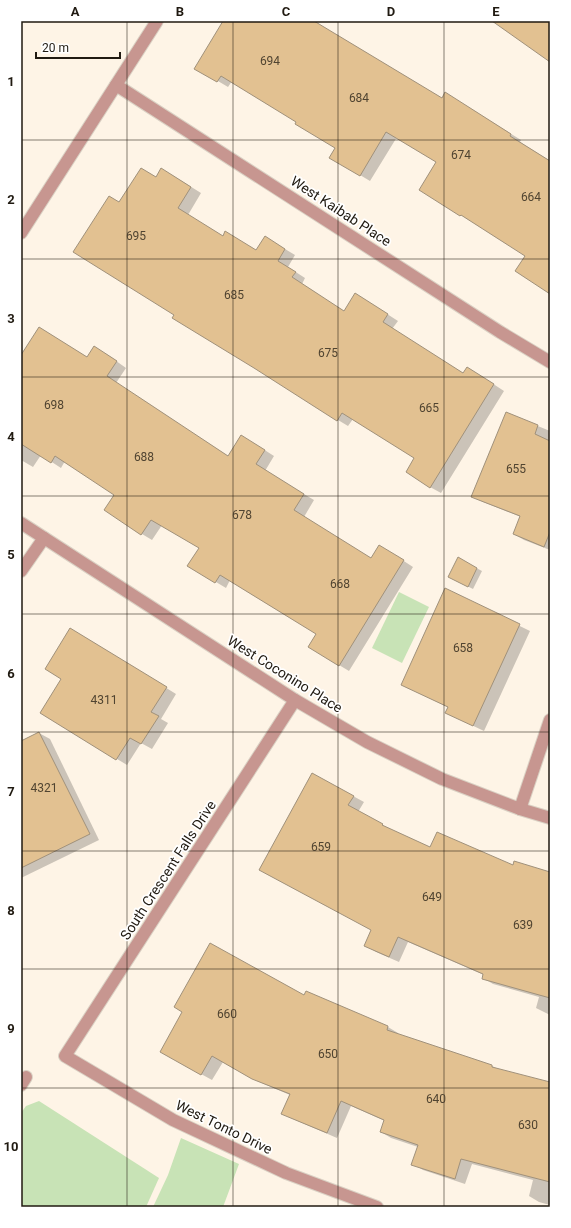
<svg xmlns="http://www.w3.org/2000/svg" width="571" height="1228" font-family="Roboto,sans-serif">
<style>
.green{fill:#c8e3b6}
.shadow{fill:#0003}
.building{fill:#e2c191;stroke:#a0917b}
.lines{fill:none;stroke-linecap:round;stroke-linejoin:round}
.minor-casing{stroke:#dad1c4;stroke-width:14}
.minor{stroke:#c79690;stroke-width:12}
.grid{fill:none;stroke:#201a11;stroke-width:1;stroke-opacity:0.55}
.labels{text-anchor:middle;stroke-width:3.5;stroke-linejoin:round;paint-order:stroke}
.number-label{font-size:12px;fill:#504431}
.street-label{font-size:14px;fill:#201a11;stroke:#fff}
.neatline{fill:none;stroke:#201a11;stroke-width:1.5}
.grid-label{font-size:13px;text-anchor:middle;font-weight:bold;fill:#201a11}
</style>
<rect width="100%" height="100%" fill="#fef4e6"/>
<g class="green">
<polygon points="399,592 429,607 402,663 372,648"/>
<polygon points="39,1101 159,1178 146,1207 21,1207 21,1113 26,1106"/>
<polygon points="181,1138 239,1164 223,1207 153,1207 168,1175"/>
</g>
<g class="shadow">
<polygon points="224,21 313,21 442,99 456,100 521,140 520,142 550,161 550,292 527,255 461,215 438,162 397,137 370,181 330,157 336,147 298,121 232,81 228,87 196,68"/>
<polygon points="172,175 201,193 188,215 223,237 256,251 275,243 295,255 288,267 305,278 302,284 345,312 356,294 398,321 392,329 464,374 478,374 504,391 441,493 430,487 415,458 353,419 348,426 338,420 175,315 120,203 156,178"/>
<polygon points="105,353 126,368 116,383 229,457 252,442 274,456 265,471 314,500 304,517 371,559 390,552 413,567 349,671 339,665 317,634 230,580 226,588 189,566 200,547 162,525 152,540 142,534 115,495 65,461 61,468 41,455 33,467 21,460 21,356 88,358"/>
<polygon points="506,413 550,431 550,550 524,540 514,534 521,517 483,502 472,496"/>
<polygon points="459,559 482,571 473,589 455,580"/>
<polygon points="446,590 530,631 484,731 446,713 448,707 402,685"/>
<polygon points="81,635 176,694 161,719 168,723 152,749 141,743 127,765 41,713 62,679"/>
<polygon points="39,733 50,739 99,840 21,878 21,742"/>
<polygon points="353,796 364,802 358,812 392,830 431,848 514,867 550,873 550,1015 536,1008 539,997 493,984 483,978 484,975 408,942 399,962 376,952 366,946 373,930 271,876"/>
<polygon points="305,997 388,1027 398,1033 397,1034 492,1066 500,1070 550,1083 550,1205 539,1202 529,1196 533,1180 472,1164 465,1184 423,1170 413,1164 418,1147 391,1138 381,1132 385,1121 351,1106 337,1138 293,1119 282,1113 290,1095 264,1084 223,1062 212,1080 161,1052"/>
</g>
<g class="building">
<polygon points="223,21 314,21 442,98 445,92 511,134 510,136 550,161 550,294 515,271 525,256 461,215 460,216 419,190 436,162 386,132 360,176 329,158 335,148 295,124 296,122 221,76 217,82 194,69"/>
<polygon points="492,21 550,21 550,62"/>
<polygon points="141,168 156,177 161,168 191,187 178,208 223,236 225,231 256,250 265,236 285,249 278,261 296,272 292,277 344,311 355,293 388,314 383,322 463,373 467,367 494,384 430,488 406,472 414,458 342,413 337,421 254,368 172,318 174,315 73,252 109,196 119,202"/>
<polygon points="39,327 87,357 94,346 117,361 107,376 228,456 241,435 265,450 256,464 304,494 294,510 371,558 379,545 404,560 339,666 308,647 316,634 220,575 215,583 187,566 199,548 151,520 141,535 104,510 114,495 55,456 51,463 21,444 21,355"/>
<polygon points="506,412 538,425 535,434 550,441 550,532 544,547 513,534 520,516 471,497"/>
<polygon points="458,557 477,568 468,587 448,577"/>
<polygon points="445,588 520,624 473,726 445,713 448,707 401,685"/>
<polygon points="70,628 167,687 151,712 159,716 141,744 130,738 116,760 40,713 61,679 45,669"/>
<polygon points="39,732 90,834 21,868 21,741"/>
<polygon points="312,773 354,796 348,805 383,824 382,825 430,847 437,832 513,865 514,861 550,872 550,998 482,979 483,974 398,937 389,957 364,946 371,930 259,870"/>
<polygon points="210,943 304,995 306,991 388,1026 387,1030 492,1065 492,1067 550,1082 550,1182 461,1159 455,1179 411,1165 418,1145 380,1132 384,1120 341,1101 327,1133 281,1114 290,1094 252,1079 212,1056 201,1075 160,1052 182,1012 174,1007"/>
</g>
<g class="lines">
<g class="minor-casing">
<g id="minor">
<polyline points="116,85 500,332 550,362"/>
<polyline points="21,233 157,21"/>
<polyline points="21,523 295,700 367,742 442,779 520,809 550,818"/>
<polyline points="21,571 44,538"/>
<polyline points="295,700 65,1056 173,1120 286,1173 377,1207"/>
<polyline points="520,809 550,720"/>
<polyline points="21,1085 26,1077"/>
</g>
</g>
<use href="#minor" class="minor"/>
</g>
<path class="grid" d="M127,21V1207M233,21V1207M338,21V1207M444,21V1207M21,140H550M21,259H550M21,377H550M21,496H550M21,614H550M21,732H550M21,851H550M21,969H550M21,1088H550"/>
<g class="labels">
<g class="number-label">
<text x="270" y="65">694</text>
<text x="359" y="102">684</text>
<text x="461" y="159">674</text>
<text x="531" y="201">664</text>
<text x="136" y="240">695</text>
<text x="234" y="299">685</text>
<text x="328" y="357">675</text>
<text x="54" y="409">698</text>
<text x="429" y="412">665</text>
<text x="144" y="461">688</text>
<text x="516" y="473">655</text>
<text x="242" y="519">678</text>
<text x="340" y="588">668</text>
<text x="463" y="652">658</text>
<text x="104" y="704">4311</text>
<text x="44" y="792">4321</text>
<text x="321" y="851">659</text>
<text x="432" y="901">649</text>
<text x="523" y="929">639</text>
<text x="227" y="1018">660</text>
<text x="328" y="1058">650</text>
<text x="436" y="1103">640</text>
<text x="528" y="1129">630</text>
</g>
<g class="street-label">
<text transform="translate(341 211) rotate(33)" y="5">West Kaibab Place</text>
<text transform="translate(285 674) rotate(32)" y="5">West Coconino Place</text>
<text transform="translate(168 870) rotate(-57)" y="5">South Crescent Falls Drive</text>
<text transform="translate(224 1127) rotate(26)" y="5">West Tonto Drive</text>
</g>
</g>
<rect width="571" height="1228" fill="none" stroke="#ffffff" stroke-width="44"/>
<path d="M36 52v6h84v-6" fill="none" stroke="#201a11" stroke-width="2"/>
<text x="42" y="52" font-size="12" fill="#201a11" stroke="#ffffff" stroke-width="3" paint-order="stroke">20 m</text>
<rect x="22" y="22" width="527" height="1184" class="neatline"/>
<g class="grid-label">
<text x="75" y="16">A</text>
<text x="180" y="16">B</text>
<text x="286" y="16">C</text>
<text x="391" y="16">D</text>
<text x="496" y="16">E</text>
<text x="11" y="86">1</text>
<text x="11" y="204">2</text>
<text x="11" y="323">3</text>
<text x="11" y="441">4</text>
<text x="11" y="559">5</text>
<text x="11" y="678">6</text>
<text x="11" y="796">7</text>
<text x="11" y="915">8</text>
<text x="11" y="1033">9</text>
<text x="11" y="1151">10</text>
</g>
</svg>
